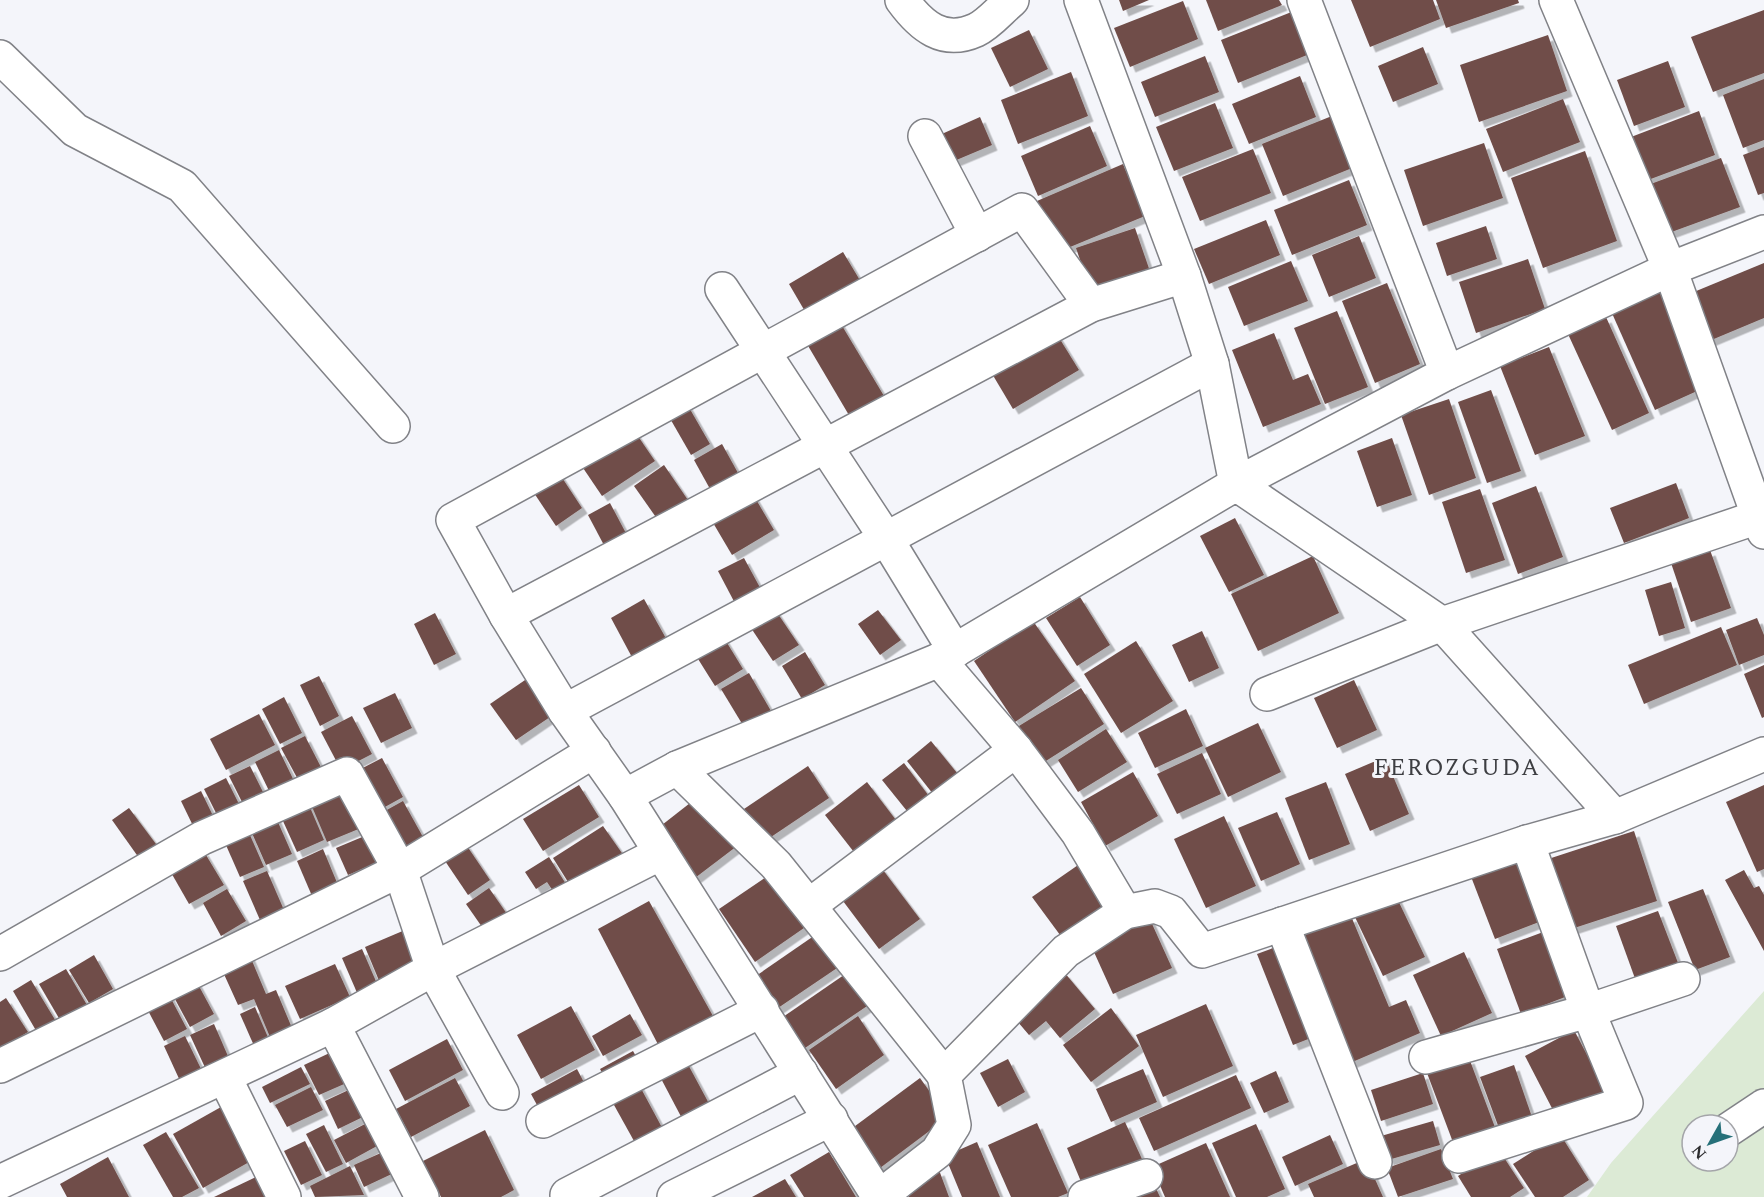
<svg xmlns="http://www.w3.org/2000/svg" width="1764" height="1197" font-family="Spectral,serif">
<style>
.green{fill:#dcead5;fill-rule:evenodd}
.building{fill:#6f4d48;filter:url(#shadow)}
.lines{fill:none;stroke-linecap:round;stroke-linejoin:round}
.minor-casing{stroke:#818287;stroke-width:36}
.minor{stroke:#fff;stroke-width:33}
.labels{text-anchor:middle;stroke-width:6;stroke-linejoin:round;paint-order:stroke}
.neighbourhood-label{font-size:24px;letter-spacing:1.5px;fill:#3d3e42;stroke:#f4f5fa}
</style>
<defs>
<filter id="shadow"><feDropShadow dx="5.5" dy="5.5" stdDeviation="0" flood-color="#0004"/></filter>
</defs>
<rect width="100%" height="100%" fill="#f4f5fa"/>
<path class="green" d="M1764,991V1197H1587L1611,1163ZM1692,1125H1728V1161H1692Z"/>
<g class="building">
<polygon points="1119,0 1149,0 1123,11"/>
<polygon points="1206,0 1279,0 1282,5 1218,31"/>
<polygon points="1351,0 1433,0 1440,19 1370,47"/>
<polygon points="1436,0 1518,0 1519,3 1446,28"/>
<polygon points="1183,1 1198,39 1130,67 1114,28"/>
<polygon points="1764,10 1764,73 1713,92 1691,37"/>
<polygon points="1294,11 1312,53 1238,83 1221,40"/>
<polygon points="1029,30 1048,69 1010,87 991,48"/>
<polygon points="1548,35 1567,91 1479,122 1460,65"/>
<polygon points="1423,47 1438,84 1393,102 1378,66"/>
<polygon points="1205,56 1219,92 1155,117 1141,82"/>
<polygon points="1668,61 1685,107 1634,126 1617,80"/>
<polygon points="1071,72 1088,116 1018,144 1001,100"/>
<polygon points="1300,76 1316,117 1249,144 1232,104"/>
<polygon points="1764,79 1764,140 1743,148 1723,95"/>
<polygon points="1563,99 1580,142 1503,172 1486,129"/>
<polygon points="1215,103 1233,148 1174,171 1156,127"/>
<polygon points="1699,111 1715,155 1648,180 1631,137"/>
<polygon points="1342,112 1362,164 1283,196 1262,144"/>
<polygon points="980,117 992,145 947,164 935,137"/>
<polygon points="1090,126 1107,166 1038,196 1021,156"/>
<polygon points="1484,143 1503,198 1423,226 1404,170"/>
<polygon points="1764,147 1764,193 1758,195 1743,155"/>
<polygon points="1253,149 1271,193 1200,221 1182,177"/>
<polygon points="1585,151 1617,241 1543,268 1511,178"/>
<polygon points="1721,158 1740,207 1666,234 1648,185"/>
<polygon points="1123,164 1145,216 1058,252 1037,201"/>
<polygon points="1349,180 1367,225 1292,255 1274,210"/>
<polygon points="1266,220 1280,255 1209,284 1194,249"/>
<polygon points="1486,226 1497,259 1447,276 1436,243"/>
<polygon points="1135,228 1153,280 1094,301 1076,248"/>
<polygon points="1359,236 1376,278 1329,297 1312,255"/>
<polygon points="843,252 864,287 810,320 789,284"/>
<polygon points="1528,259 1545,309 1476,333 1459,282"/>
<polygon points="1291,261 1308,301 1244,326 1228,287"/>
<polygon points="1764,263 1764,318 1709,341 1689,294"/>
<polygon points="1387,283 1420,364 1375,383 1342,301"/>
<polygon points="1662,288 1706,387 1655,410 1611,311"/>
<polygon points="1337,311 1368,387 1325,404 1294,328"/>
<polygon points="1606,317 1649,413 1612,430 1568,334"/>
<polygon points="838,319 887,401 853,422 804,339"/>
<polygon points="1053,328 1079,370 1013,409 988,367"/>
<polygon points="1274,333 1293,380 1308,374 1321,404 1263,427 1232,350"/>
<polygon points="1549,347 1585,436 1535,455 1500,366"/>
<polygon points="1491,390 1521,471 1487,483 1458,402"/>
<polygon points="1449,399 1476,478 1429,495 1401,415"/>
<polygon points="687,404 710,444 691,455 668,415"/>
<polygon points="631,426 655,461 602,496 579,462"/>
<polygon points="1392,438 1412,495 1377,507 1357,451"/>
<polygon points="722,444 743,482 715,498 694,460"/>
<polygon points="664,465 690,503 660,523 634,486"/>
<polygon points="557,470 582,508 556,526 530,487"/>
<polygon points="1676,483 1689,518 1624,543 1610,508"/>
<polygon points="1536,486 1563,557 1518,574 1492,503"/>
<polygon points="1480,489 1505,560 1466,573 1442,502"/>
<polygon points="751,491 774,530 732,555 709,516"/>
<polygon points="610,503 628,537 606,549 588,515"/>
<polygon points="1235,518 1264,575 1229,592 1200,536"/>
<polygon points="1710,550 1731,608 1691,622 1671,563"/>
<polygon points="1313,556 1339,613 1258,651 1231,594"/>
<polygon points="744,558 764,595 738,609 718,571"/>
<polygon points="1671,582 1685,628 1659,636 1645,590"/>
<polygon points="1080,597 1110,645 1077,666 1046,618"/>
<polygon points="644,599 668,642 634,661 611,618"/>
<polygon points="774,608 799,645 773,661 749,625"/>
<polygon points="878,610 901,640 880,655 858,624"/>
<polygon points="435,613 456,654 434,665 414,624"/>
<polygon points="1757,618 1764,635 1764,655 1739,665 1726,630"/>
<polygon points="1033,621 1075,681 1015,722 974,661"/>
<polygon points="1721,627 1737,665 1644,704 1628,665"/>
<polygon points="1202,631 1219,668 1189,682 1172,645"/>
<polygon points="721,633 743,669 715,686 693,651"/>
<polygon points="1136,641 1173,701 1121,733 1084,674"/>
<polygon points="805,652 825,685 802,699 782,666"/>
<polygon points="1764,665 1764,717 1762,718 1744,674"/>
<polygon points="749,673 771,711 744,727 721,689"/>
<polygon points="319,676 339,716 320,726 300,685"/>
<polygon points="528,678 553,715 516,740 490,704"/>
<polygon points="1354,680 1377,730 1337,748 1314,698"/>
<polygon points="1081,688 1104,724 1038,766 1014,729"/>
<polygon points="395,693 412,728 381,743 363,708"/>
<polygon points="284,697 302,733 280,744 262,709"/>
<polygon points="1186,709 1203,746 1155,768 1138,733"/>
<polygon points="259,714 275,745 226,770 210,739"/>
<polygon points="352,716 372,754 341,770 321,732"/>
<polygon points="1258,723 1281,772 1228,797 1205,748"/>
<polygon points="1106,729 1127,762 1078,792 1058,760"/>
<polygon points="305,736 325,775 302,787 281,748"/>
<polygon points="931,741 962,779 937,799 907,761"/>
<polygon points="279,750 297,787 273,799 255,762"/>
<polygon points="1202,753 1221,794 1177,814 1157,774"/>
<polygon points="1385,757 1409,814 1370,831 1345,774"/>
<polygon points="382,758 403,797 374,813 353,773"/>
<polygon points="904,763 932,800 911,816 882,780"/>
<polygon points="250,766 267,800 246,810 229,776"/>
<polygon points="808,766 829,798 762,843 741,811"/>
<polygon points="1133,772 1158,816 1105,846 1081,802"/>
<polygon points="226,778 242,810 220,821 204,789"/>
<polygon points="867,782 899,824 857,856 825,815"/>
<polygon points="1326,782 1350,844 1309,860 1285,798"/>
<polygon points="579,785 599,817 543,851 523,819"/>
<polygon points="1764,785 1764,869 1757,872 1726,802"/>
<polygon points="343,787 361,828 327,842 310,802"/>
<polygon points="201,791 216,822 196,832 181,801"/>
<polygon points="699,796 737,846 691,881 653,832"/>
<polygon points="306,798 324,840 297,852 278,810"/>
<polygon points="403,801 423,837 395,852 376,816"/>
<polygon points="129,808 162,852 144,865 112,820"/>
<polygon points="1277,812 1300,864 1261,881 1238,828"/>
<polygon points="274,813 292,854 266,865 248,824"/>
<polygon points="1224,816 1256,886 1206,908 1174,839"/>
<polygon points="246,826 264,867 240,877 222,836"/>
<polygon points="603,826 624,856 573,890 553,858"/>
<polygon points="1634,831 1657,901 1562,932 1539,862"/>
<polygon points="367,835 378,862 348,875 336,848"/>
<polygon points="465,843 490,880 468,895 443,858"/>
<polygon points="323,849 338,885 312,896 297,861"/>
<polygon points="203,850 224,885 189,904 169,869"/>
<polygon points="1527,852 1552,917 1495,939 1470,874"/>
<polygon points="549,857 571,892 559,900 547,882 536,889 525,872"/>
<polygon points="1081,863 1111,905 1063,939 1032,897"/>
<polygon points="880,866 920,919 879,949 840,897"/>
<polygon points="778,869 814,921 755,962 719,909"/>
<polygon points="1744,870 1754,888 1759,886 1764,895 1764,951 1725,880"/>
<polygon points="267,871 284,910 260,920 243,881"/>
<polygon points="489,888 512,921 489,937 466,904"/>
<polygon points="227,889 246,921 221,936 203,903"/>
<polygon points="1703,889 1730,957 1695,970 1668,902"/>
<polygon points="1396,896 1425,957 1383,976 1354,915"/>
<polygon points="649,901 718,1025 663,1054 598,929"/>
<polygon points="1658,911 1680,968 1637,984 1616,926"/>
<polygon points="1148,915 1172,968 1113,994 1089,941"/>
<polygon points="1351,916 1389,1007 1406,1000 1420,1033 1350,1063 1297,938"/>
<polygon points="1554,928 1578,992 1521,1014 1497,949"/>
<polygon points="405,930 422,967 380,983 365,947"/>
<polygon points="821,931 843,964 775,1010 753,978"/>
<polygon points="1281,945 1316,1036 1293,1045 1257,954"/>
<polygon points="247,949 266,994 276,990 292,1028 270,1037 254,999 238,1005 218,961"/>
<polygon points="362,949 378,986 358,995 342,958"/>
<polygon points="1464,952 1492,1013 1441,1036 1413,975"/>
<polygon points="94,955 113,989 89,1003 69,970"/>
<polygon points="335,964 350,997 300,1019 285,986"/>
<polygon points="857,966 879,998 802,1050 780,1019"/>
<polygon points="66,969 87,1005 60,1020 39,984"/>
<polygon points="1064,972 1095,1009 1060,1038 1046,1021 1029,1035 1012,1015"/>
<polygon points="193,975 214,1014 190,1027 169,988"/>
<polygon points="31,980 57,1023 38,1034 13,991"/>
<polygon points="166,989 187,1029 164,1041 143,1001"/>
<polygon points="6,998 28,1032 0,1049 0,1002"/>
<polygon points="1206,1004 1233,1066 1163,1097 1136,1035"/>
<polygon points="571,1006 595,1050 541,1079 517,1035"/>
<polygon points="255,1007 270,1042 255,1048 240,1014"/>
<polygon points="1111,1008 1139,1046 1091,1082 1063,1045"/>
<polygon points="630,1014 642,1035 603,1056 592,1036"/>
<polygon points="858,1016 884,1055 836,1089 809,1050"/>
<polygon points="214,1024 231,1063 208,1074 190,1035"/>
<polygon points="1574,1030 1606,1091 1556,1116 1525,1056"/>
<polygon points="185,1036 203,1073 181,1083 164,1046"/>
<polygon points="447,1039 463,1070 405,1101 389,1070"/>
<polygon points="336,1050 351,1081 319,1095 304,1065"/>
<polygon points="633,1051 641,1065 607,1082 600,1069"/>
<polygon points="684,1057 713,1111 686,1126 657,1071"/>
<polygon points="1469,1058 1496,1130 1454,1145 1427,1073"/>
<polygon points="1008,1059 1025,1092 998,1107 980,1073"/>
<polygon points="1514,1065 1533,1120 1500,1131 1480,1077"/>
<polygon points="301,1067 310,1084 270,1103 262,1087"/>
<polygon points="577,1069 590,1094 543,1116 531,1094"/>
<polygon points="1143,1069 1157,1102 1111,1122 1096,1089"/>
<polygon points="1276,1071 1289,1102 1264,1113 1250,1083"/>
<polygon points="1423,1073 1433,1104 1381,1121 1371,1090"/>
<polygon points="1236,1075 1251,1108 1154,1151 1139,1118"/>
<polygon points="455,1078 470,1106 411,1137 396,1109"/>
<polygon points="920,1078 948,1117 876,1171 847,1132"/>
<polygon points="637,1081 666,1135 639,1150 609,1096"/>
<polygon points="311,1087 323,1110 287,1127 275,1105"/>
<polygon points="355,1087 367,1115 338,1129 325,1101"/>
<polygon points="221,1107 251,1161 203,1188 173,1134"/>
<polygon points="1433,1121 1440,1145 1388,1160 1381,1136"/>
<polygon points="1125,1122 1147,1170 1087,1196 1067,1148"/>
<polygon points="1037,1123 1068,1193 1058,1197 1011,1197 988,1145"/>
<polygon points="365,1124 377,1146 346,1163 334,1140"/>
<polygon points="1256,1124 1285,1189 1267,1197 1236,1197 1212,1143"/>
<polygon points="324,1125 343,1164 326,1172 306,1134"/>
<polygon points="485,1130 514,1190 501,1197 441,1197 423,1161"/>
<polygon points="166,1132 199,1188 182,1197 173,1197 143,1145"/>
<polygon points="1560,1134 1589,1180 1563,1197 1535,1197 1513,1164"/>
<polygon points="1330,1135 1343,1164 1295,1186 1282,1157"/>
<polygon points="305,1141 322,1175 301,1185 284,1151"/>
<polygon points="977,1142 1000,1197 962,1197 945,1156"/>
<polygon points="1206,1143 1230,1197 1165,1197 1152,1167"/>
<polygon points="1441,1149 1453,1179 1398,1197 1387,1168"/>
<polygon points="1499,1150 1524,1188 1510,1197 1471,1197 1458,1176"/>
<polygon points="383,1152 396,1172 364,1187 354,1165"/>
<polygon points="829,1152 856,1197 804,1197 790,1175"/>
<polygon points="108,1157 129,1197 67,1197 60,1184"/>
<polygon points="1366,1159 1383,1197 1314,1197 1308,1184"/>
<polygon points="350,1166 364,1195 315,1197 310,1186"/>
<polygon points="939,1170 949,1197 909,1197 904,1183"/>
<polygon points="258,1176 269,1197 214,1197"/>
<polygon points="785,1179 796,1197 752,1197"/>
<polygon points="1154,1184 1160,1197 1124,1197"/>
</g>
<g class="lines">
<g class="minor-casing">
<g id="minor">
<path d="M902,0C921,26 943,45 976,30C989,24 1001,9 1012,0"/>
<polyline points="1081,0 1184,276 1212,364 1236,484 1447,373 1304,0"/>
<polyline points="1556,0 1670,269 1764,532"/>
<polyline points="0,57 75,130 182,186 393,426"/>
<polyline points="925,136 977,235"/>
<polyline points="722,289 887,540 955,651"/>
<polyline points="1447,373 1670,269 1764,232"/>
<polyline points="506,615 453,520 1022,210 1091,305"/>
<polyline points="939,660 1016,750 1078,833 1125,912"/>
<polyline points="1267,694 1442,624 1758,517"/>
<polyline points="565,711 506,615 1091,305 1184,276"/>
<polyline points="677,768 776,865 944,1075"/>
<polyline points="625,796 677,768 939,660 1236,484 1442,624 1615,817 1527,842 1202,951 1171,912 1155,906 1125,912 1066,951 944,1075 954,1125 937,1152 879,1197"/>
<polyline points="1615,817 1764,754"/>
<polyline points="810,905 1016,750"/>
<polyline points="1282,924 1375,1162"/>
<polyline points="0,954 202,838 347,774 400,870 433,969 502,1093"/>
<polyline points="333,1025 422,1197"/>
<polyline points="1426,1057 1588,1011 1683,979"/>
<polyline points="0,1066 400,870 594,751"/>
<polyline points="225,1078 284,1197"/>
<polyline points="543,1121 762,1010"/>
<polyline points="1728,1130 1764,1106"/>
<polyline points="1459,1156 1626,1103 1588,1011 1527,842"/>
<polyline points="0,1182 333,1025 433,969 661,853"/>
<polyline points="567,1195 801,1073"/>
<polyline points="674,1197 831,1119"/>
<polyline points="879,1197 625,796 565,711 1212,364"/>
<polyline points="1085,1197 1146,1176"/>
</g>
</g>
<use href="#minor" class="minor"/>
</g>
<g class="labels">
<g class="neighbourhood-label">
<text x="1457" y="775">FEROZGUDA</text>
</g>
</g>
<g transform="translate(1710 1143) rotate(230)"><circle r="28" fill="#f4f5fa" stroke="#a4a5a9" stroke-width="1.5"/>
<path d="M0-4.5L10 22L0 15L-10 22Z" fill="#267079"/>
<text y="-9" font-size="16" font-weight="bold" text-anchor="middle" fill="#2d2d2f">N</text>
</g>
</svg>
